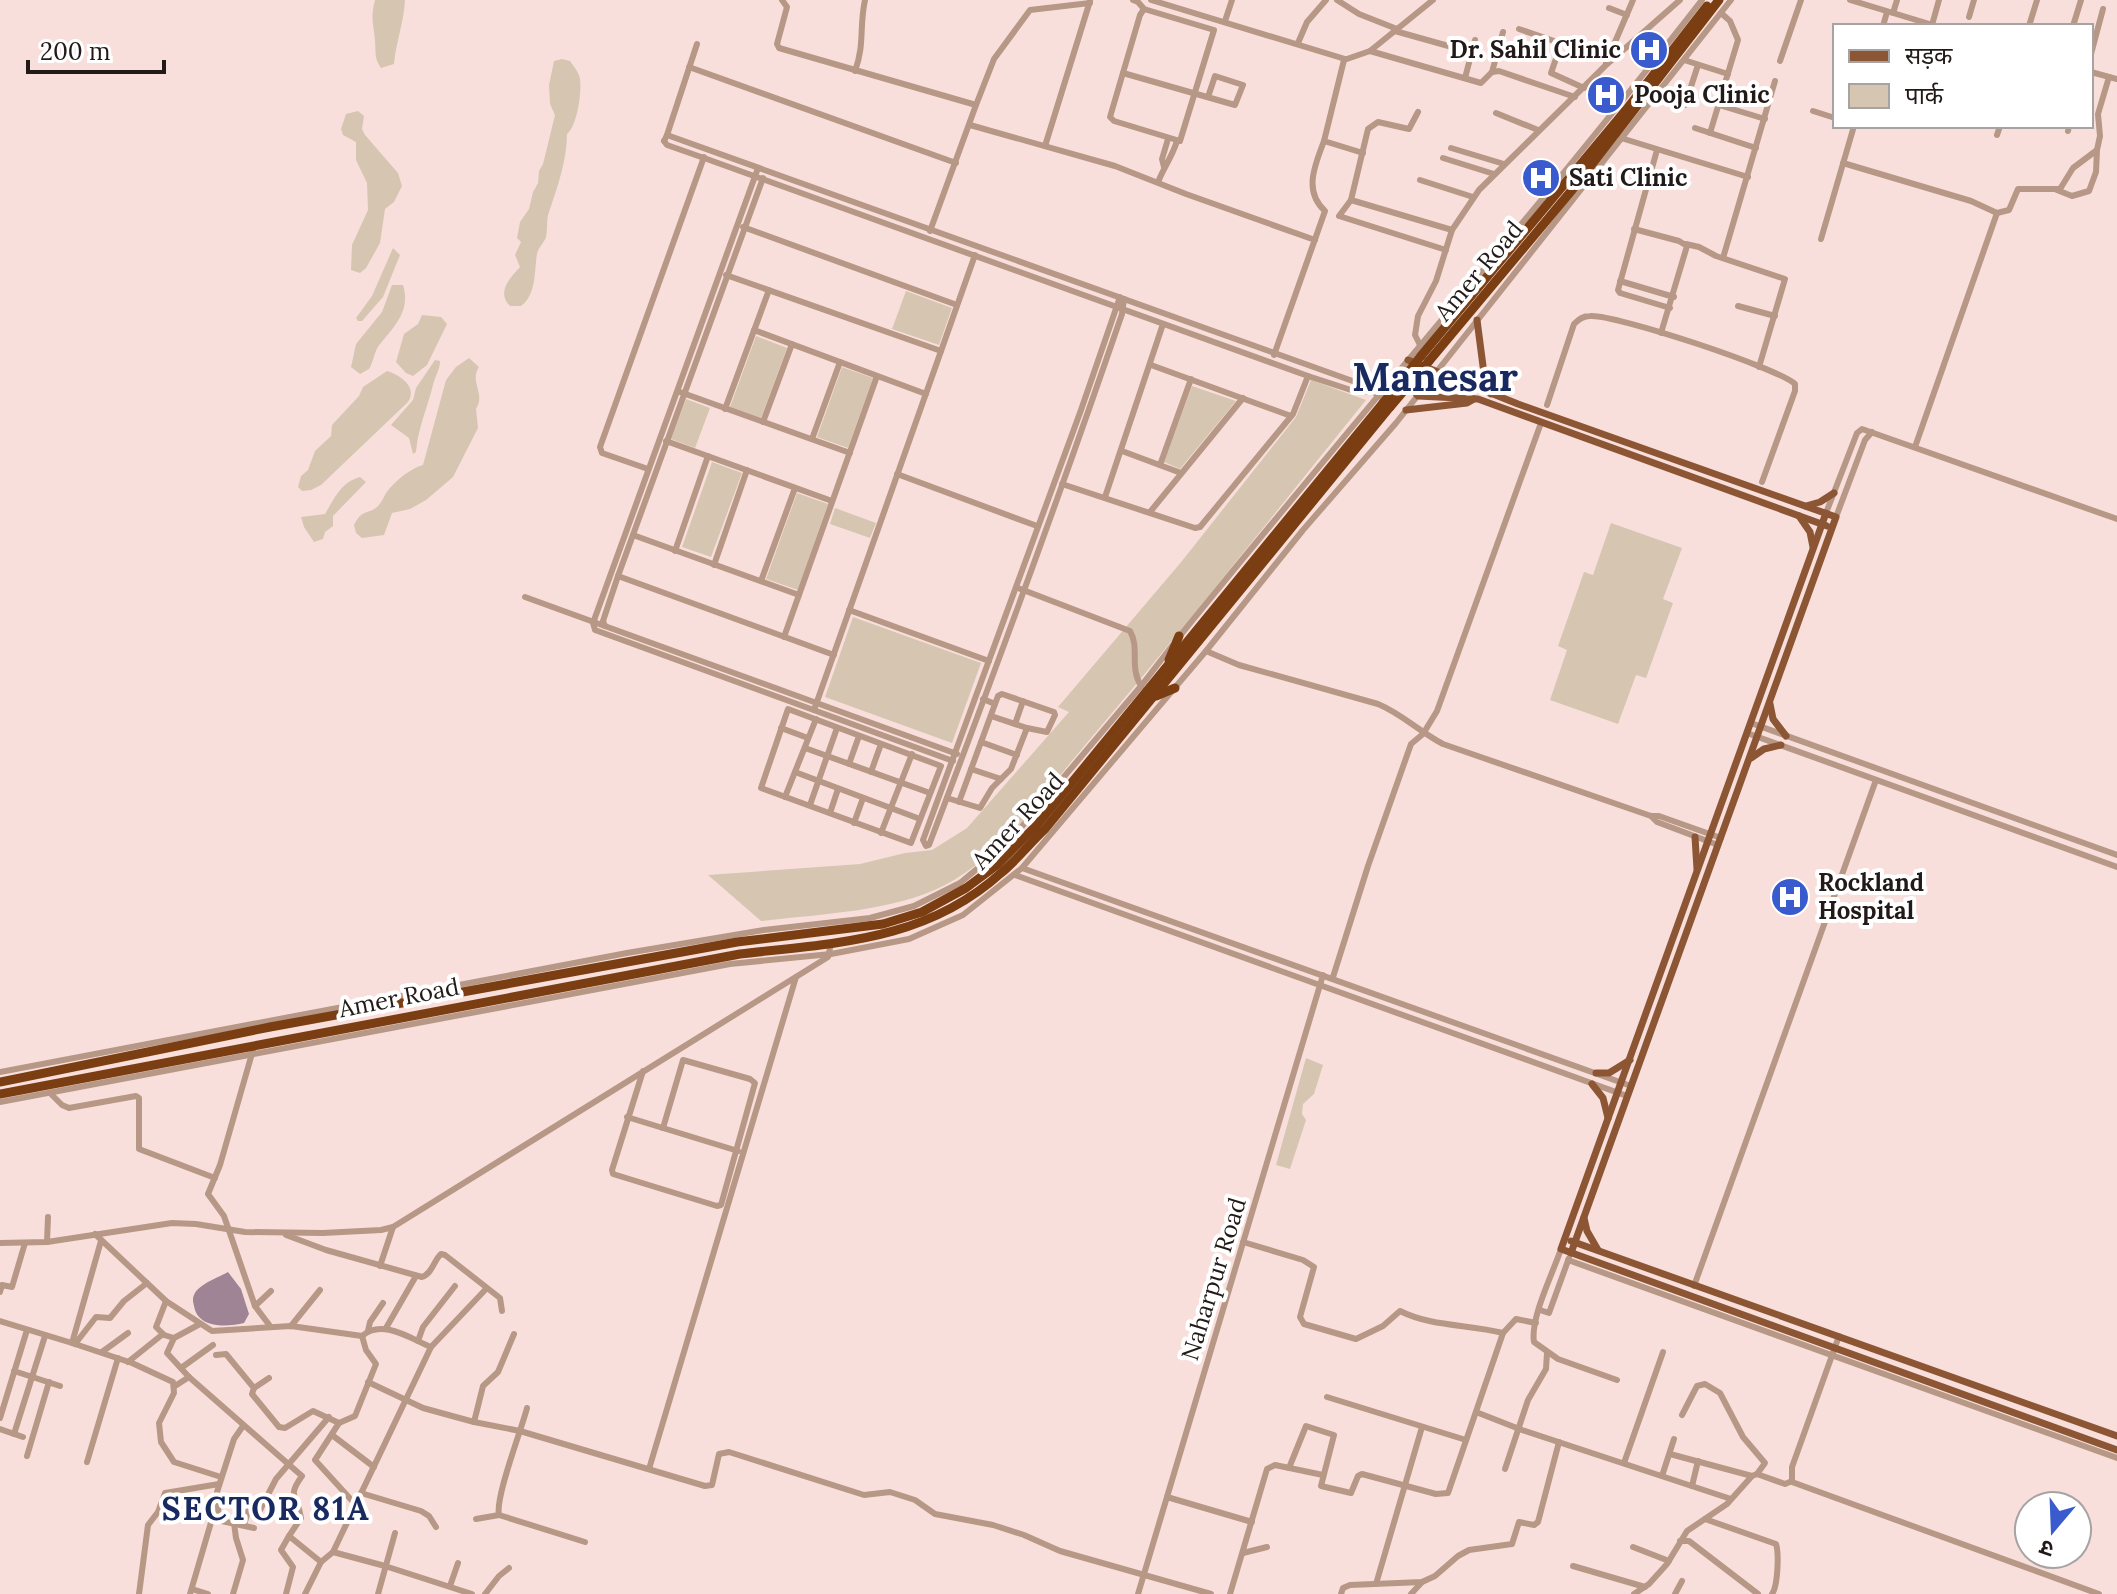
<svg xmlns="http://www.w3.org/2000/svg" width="2117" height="1594" font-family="Lora,'Noto Sans Devanagari',serif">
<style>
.green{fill:#d6c6b1}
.water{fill:#9e8495}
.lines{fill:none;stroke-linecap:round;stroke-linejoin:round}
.minor{stroke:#b79886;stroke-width:6}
.major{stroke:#8c5635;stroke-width:7}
.highway{stroke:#7b3e12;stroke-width:9}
.highway-bridge{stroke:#7b3e12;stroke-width:9}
.labels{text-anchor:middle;stroke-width:8;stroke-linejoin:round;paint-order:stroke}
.poi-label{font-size:24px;font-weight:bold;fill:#221a18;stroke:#fff;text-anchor:start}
.street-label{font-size:24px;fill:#221a18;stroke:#fff}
.district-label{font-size:32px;font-weight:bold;letter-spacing:2px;fill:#192a61;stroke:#fff}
.town-label{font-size:40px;font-weight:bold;fill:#192a61;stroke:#fff}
</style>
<rect width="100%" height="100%" fill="#f9dfdb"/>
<g class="green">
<path d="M375,0H405C404,22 396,42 394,64L381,68C374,58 376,53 375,41C374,24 370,19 375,0Z"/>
<path d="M562,59L570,61C574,67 579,72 580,79C582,92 577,126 567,134C567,159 558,186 549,212C546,220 548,229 546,237C544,243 538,248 537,254C534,271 537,294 521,306H510C496,292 510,278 520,267L515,255L521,242L517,238L520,222L529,209L533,192L538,183L539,171L543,164L555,115L550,104L549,85L554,61Z"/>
<polygon points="358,111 364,116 362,129 365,135 398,173 402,186 394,202 385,209 380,243 366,268 360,273 351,270 352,245 368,210 367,183 356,160 356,142 343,135 341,129 346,114"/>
<polygon points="393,248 400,255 383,297 362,321 358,321 356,318 372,296"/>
<path d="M392,285H403C411,310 395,326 380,344C374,351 374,361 369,369L360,374L351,367L356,344L382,312Z"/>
<polygon points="906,291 952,308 939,345 892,329"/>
<polygon points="422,315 441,317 447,324 427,365 413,376 406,373 396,362 404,334 418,324"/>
<polygon points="756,336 787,348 761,418 730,407"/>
<path d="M469,358L479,367C469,382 486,393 476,409L478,428L453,477L426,500L410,509L392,513L384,535L362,538L356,533L354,525C362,508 370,515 379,505C382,501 384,497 386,493C395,481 409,469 423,465L446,380L456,367Z"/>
<path d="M435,360L440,361C440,370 435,376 433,385C427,409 418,428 416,452L413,454L409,438L391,425L413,400L416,388Z"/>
<polygon points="842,367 873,378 848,448 817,437"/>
<path d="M387,371C401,375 418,388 408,402L321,485L311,490L302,491L298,487L301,476L308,470L315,451L331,436L332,425L359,396L363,387Z"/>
<path d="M1311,380L1366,400C1273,515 1182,631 1086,744C1044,793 1004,854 945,885C893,912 819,914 761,921L708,875L860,864L905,853L932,850L967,828L1069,712L1058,707L1182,561L1296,417Z"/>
<polygon points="1192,386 1236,401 1180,469 1164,462"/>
<polygon points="686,399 710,408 695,448 671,439"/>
<polygon points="712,462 742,473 711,557 682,547"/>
<path d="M360,477L366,482L333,516V526L325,532L323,539L314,542L304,527L301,517L325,514C334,499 341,482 360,477Z"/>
<polygon points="797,493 828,504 798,590 766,579"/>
<polygon points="835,508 876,523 870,538 830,524"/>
<polygon points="1611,523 1682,548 1663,599 1673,603 1646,678 1636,675 1618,724 1550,700 1567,650 1558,646 1584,572 1593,575"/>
<polygon points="853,617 981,663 952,743 825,697"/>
<polygon points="1306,1058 1323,1065 1314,1094 1303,1104 1302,1114 1306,1120 1290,1169 1276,1165"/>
</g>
<path class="water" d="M228,1272L241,1289L249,1314L244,1323C227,1327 198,1329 194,1306C193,1301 192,1298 195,1293C200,1284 219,1277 228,1272Z"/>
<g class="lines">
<g class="minor">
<polyline points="782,0 787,7 777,44 779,48 976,105 930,231"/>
<polyline points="1133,0 1138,2 1144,9"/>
<polyline points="1151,0 1345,59"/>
<polyline points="1337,0 1359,14 1397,29"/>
<polyline points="1850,0 1936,26"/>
<polyline points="1609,8 1627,15"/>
<polygon points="1144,9 1214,30 1180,141 1114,121 1110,117 1140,15"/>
<polyline points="1893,13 1897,0"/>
<polyline points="1969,17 1974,0"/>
<polyline points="1225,21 1232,0"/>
<polyline points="1932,25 1939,0"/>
<polyline points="1883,26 1887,12"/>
<polyline points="2029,26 2037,0"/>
<polyline points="2073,26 2081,0"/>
<polyline points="1519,29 1557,42 1559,50 1551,73 1584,88"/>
<polyline points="1395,31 1452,47"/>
<polyline points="1298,43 1307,22 1326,0"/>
<polyline points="1370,51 1481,83 1492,72 1499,71 1575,97"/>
<polyline points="2091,54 2103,9"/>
<polyline points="1684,60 1728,74"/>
<polyline points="1780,61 1801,0"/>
<polyline points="1606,63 1633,0"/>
<polyline points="689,67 956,163"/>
<path d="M855,71C865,44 859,27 865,0"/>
<polyline points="1492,72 1503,32"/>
<polyline points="2091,72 2117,79"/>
<polyline points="1123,73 1235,105 1243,85 1215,76 1208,97"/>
<polyline points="1465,78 1475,40"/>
<polyline points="976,105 994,59 1030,10 1090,3"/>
<polyline points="1685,105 1698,65"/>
<polyline points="1719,105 1765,119"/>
<polyline points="1813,111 1835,118"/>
<polyline points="1418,112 1409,129 1378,122 1368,129 1351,200 1452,230"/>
<polyline points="1496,113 1538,130"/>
<polyline points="970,125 1115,166 1186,194 1315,240"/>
<polyline points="1695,128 1756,148"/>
<polyline points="2068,131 2069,126"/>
<polyline points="1710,133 1738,40 1730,21 1721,13"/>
<polyline points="667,135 697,44"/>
<polyline points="1997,135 2000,126"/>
<polyline points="1621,138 1748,177"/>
<polyline points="664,141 667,135 1361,384 1381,397"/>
<polyline points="664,141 667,145 704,158 1308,376 1357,392 1371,392"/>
<polyline points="1045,146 1090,1"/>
<polyline points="1451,148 1504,164"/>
<polyline points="1657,150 1618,290 1620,293 1670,308"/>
<polyline points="1363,153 1324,141 1344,60 1370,51 1433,0"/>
<polyline points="1443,158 1494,174"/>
<polyline points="1843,163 1971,201 1997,213 1915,447"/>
<polyline points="1164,167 1162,159 1168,139"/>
<polyline points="758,168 593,623 595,630 953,761"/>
<polyline points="1420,180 1473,197"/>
<path d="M1158,182C1164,167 1172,157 1177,141"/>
<polyline points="2057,190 2072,196 2089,191 2096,172 2097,150"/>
<polyline points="1351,200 1339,216 1446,250"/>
<polyline points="1997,213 2009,210 2018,189 2060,189 2073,168 2097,150 2100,136 2098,114 2109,77"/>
<polyline points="743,227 957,305"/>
<polyline points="1634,229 1679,241 1687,246 1661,333"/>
<polyline points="1821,239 1854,126"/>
<polyline points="1686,244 1699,247 1716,256 1785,279 1759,367"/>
<polyline points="1723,258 1775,81"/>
<polyline points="726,275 941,351"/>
<polyline points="1620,281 1674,297"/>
<path d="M1120,297L1081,410L923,840L926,846L929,845C996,669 1061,492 1122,314L1124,299"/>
<polyline points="1738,306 1775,316"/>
<polyline points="754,330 926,394"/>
<polyline points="1420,345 1415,335 1418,316 1436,281 1452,230 1479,190 1605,66 1680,0"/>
<path d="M1274,355L1325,211C1303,191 1315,165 1324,141"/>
<polyline points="1151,365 1291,416"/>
<polyline points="680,392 850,453"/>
<path d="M1547,405L1574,324C1579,319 1583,316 1590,316C1615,314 1778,368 1795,384V391L1762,482"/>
<polyline points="725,409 769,290"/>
<polyline points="763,422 792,344"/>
<polyline points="812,439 840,362"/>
<polyline points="666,441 832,501"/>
<polyline points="1122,451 1181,473"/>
<polyline points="1160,465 1191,379"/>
<polyline points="648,469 602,453 600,447 704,157"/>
<polyline points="897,474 1037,526"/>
<polyline points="1062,484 1195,528 1200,527 1293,414 1308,376"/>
<polyline points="1105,497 1163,324"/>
<polyline points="1150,512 1243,398"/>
<polyline points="1826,513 1857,433 1862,429 2117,519"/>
<polyline points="1836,517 1865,440 1872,432"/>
<polyline points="633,535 799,595"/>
<polyline points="675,551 708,456"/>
<polyline points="714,565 747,470"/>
<polyline points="618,576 834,655"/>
<polyline points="761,581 795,488"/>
<path d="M1018,588L1130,631C1140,648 1129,666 1141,686"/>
<polyline points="525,597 957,754"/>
<polyline points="849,610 989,661"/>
<polyline points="605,626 603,621 618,576 763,178"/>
<polyline points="784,637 877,376"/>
<path d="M1179,637C1352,423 1533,217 1702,0"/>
<path d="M1206,651L1239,665L1378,704C1402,714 1420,732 1443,744L1651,816H1659L1721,838"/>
<polygon points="788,709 941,766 911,843 761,788"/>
<polyline points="814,710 975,255"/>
<polyline points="991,716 1027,728"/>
<polyline points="1751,723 2117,855"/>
<polyline points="1015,724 1023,701"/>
<polyline points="781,728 808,738"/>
<polyline points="1747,733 2117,867"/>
<polyline points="981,742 1017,755"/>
<polyline points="805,748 930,793"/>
<polyline points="849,764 859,736"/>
<polyline points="971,769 1001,779"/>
<polyline points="795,772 920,819"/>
<polyline points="871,772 881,744"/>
<polyline points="785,797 816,719"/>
<polyline points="947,798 980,808 992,788 1011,769 1027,728 1047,732 1055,715 1054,712 1002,694 998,696 995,704 983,699"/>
<polyline points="959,802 995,704"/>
<polyline points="810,805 837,728"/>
<polyline points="830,813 838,789"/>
<polyline points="1651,816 1657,822 1718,845"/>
<polyline points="854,823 863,798"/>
<polyline points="881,833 912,754"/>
<polyline points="1022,868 1631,1086"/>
<polyline points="1015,875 1627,1096"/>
<polyline points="1333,977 1368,866 1411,744 1423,734 1437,711 1541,423"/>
<polyline points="253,1050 220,1165 208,1194 224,1216 255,1306 270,1326"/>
<polyline points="643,1071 612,1170 613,1174 717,1206 721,1205 755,1083 750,1079 683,1060 663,1128"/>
<polyline points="0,1072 627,953 764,930 870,918 914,906 960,883 1007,844 1141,686 1172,646"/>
<polyline points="50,1093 62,1105 69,1108 136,1096 139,1098 139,1149 215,1178"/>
<polyline points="0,1102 730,964 831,954 909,939 963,915 1022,868 1206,651 1303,530 1396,423 1731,0"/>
<polyline points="627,1117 738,1151"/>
<path d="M95,1234L166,1301L212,1331L291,1326L362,1336C382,1318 411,1339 431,1347L486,1289"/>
<path d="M286,1235L326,1250L422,1277C432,1274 434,1260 441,1254L445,1255L500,1298L502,1311"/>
<polyline points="101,1241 72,1343 132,1363 173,1382 174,1393 159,1423 161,1442 174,1462 221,1477"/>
<polyline points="47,1242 48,1217"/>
<path d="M1243,1242L1303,1260L1314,1267L1300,1317L1304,1324L1356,1339L1383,1326L1400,1311C1432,1327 1468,1324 1503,1333"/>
<polyline points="0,1243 47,1242 172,1223 196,1224 245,1232 323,1233 381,1230 393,1227 828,957 831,944"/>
<path d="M1561,1249C1553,1273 1530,1318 1534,1342L1558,1359L1617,1380"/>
<polyline points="1568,1260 2117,1458"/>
<polyline points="380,1266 393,1227"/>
<polyline points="1694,1286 1876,780"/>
<polyline points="0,1292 2,1285 12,1287 25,1243"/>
<polyline points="166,1301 156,1327 164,1335 174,1338"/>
<polyline points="255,1306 271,1291"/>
<polyline points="1540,1310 1549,1313 1569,1258"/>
<polyline points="0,1321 72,1343"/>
<polyline points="291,1326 320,1290"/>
<polyline points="386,1328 416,1276"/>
<polyline points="368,1331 370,1322 383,1303"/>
<polyline points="1839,1336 1792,1467 1792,1482 2099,1594"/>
<polyline points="418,1341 423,1327 455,1286"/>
<polyline points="75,1344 96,1317 110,1318 124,1301 147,1283"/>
<polyline points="102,1352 128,1333"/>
<polyline points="216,1355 226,1354 254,1388 252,1394 279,1427 285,1428 313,1411 339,1423 315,1460 355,1504"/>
<polyline points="128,1362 163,1334"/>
<polyline points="181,1368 213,1345"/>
<polyline points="14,1371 60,1386"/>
<polyline points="189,1377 167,1353 174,1338 200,1324"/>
<polyline points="368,1382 423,1408 474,1422 520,1431 705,1486 712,1485 719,1454 729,1452 864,1495 890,1492 915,1500 935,1514 993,1525 1024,1535 1060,1551 1211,1594"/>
<path d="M175,1386L189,1377L302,1476C286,1498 298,1495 301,1518L289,1536L321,1562L305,1594"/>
<polyline points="254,1388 269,1378"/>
<polyline points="1327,1397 1466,1440"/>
<polyline points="1476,1412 1522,1430 1731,1499"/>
<polyline points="1682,1415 1697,1386 1705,1384 1720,1393 1743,1437 1765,1463 1757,1474"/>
<polyline points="0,1418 27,1330"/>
<polyline points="474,1422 483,1386 498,1372 514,1334"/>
<polyline points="339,1423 355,1416 376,1364 366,1350 362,1336"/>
<polyline points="0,1429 23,1437"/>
<polyline points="14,1434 45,1336"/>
<polyline points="332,1435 374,1467"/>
<polyline points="1670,1454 1752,1476"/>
<polyline points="27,1456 49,1382"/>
<polyline points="87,1462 118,1358"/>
<polyline points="1624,1463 1663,1352"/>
<polyline points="1289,1468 1306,1426 1334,1435 1321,1486 1351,1493 1358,1476 1362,1474 1436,1494 1448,1493 1503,1333 1516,1319 1536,1323"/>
<polyline points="649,1469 796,977"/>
<polyline points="1505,1469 1528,1400 1546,1369 1547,1353"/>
<polyline points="1662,1476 1674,1439"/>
<polyline points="1692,1486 1698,1461"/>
<polyline points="361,1493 421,1511 429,1516 436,1527"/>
<polyline points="1167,1497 1252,1522"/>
<polyline points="499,1515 585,1542"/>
<polyline points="219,1519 217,1492 234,1439 243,1426"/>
<path d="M476,1519L499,1515C495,1498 521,1431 527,1408"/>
<path d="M1705,1519L1776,1544C1779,1553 1778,1586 1772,1594"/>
<polyline points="244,1525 249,1508 260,1510 276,1479 329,1417"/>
<polyline points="1680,1541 1689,1541 1758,1594"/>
<polyline points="1633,1547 1669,1561"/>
<polyline points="333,1552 431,1347"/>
<polyline points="1243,1553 1267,1547"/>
<polyline points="321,1562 333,1552 385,1566 472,1594"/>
<polyline points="1573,1566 1645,1587"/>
<polyline points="1376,1584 1422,1427"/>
<polyline points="450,1586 458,1563"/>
<polyline points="192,1589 208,1594"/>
<polyline points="139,1594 148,1525 158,1512 165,1493 219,1484"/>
<polyline points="190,1594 212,1519 254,1528"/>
<polyline points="233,1594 243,1560 236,1538 234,1523"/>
<polyline points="286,1594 293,1567 281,1550 289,1536"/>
<polyline points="378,1594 395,1533"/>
<polyline points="485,1594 499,1576 509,1568"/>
<polyline points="1138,1594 1323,975"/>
<polyline points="1230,1594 1267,1469 1275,1465 1323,1475"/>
<polyline points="1341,1594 1343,1588 1350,1585 1422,1582 1435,1576 1458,1556 1469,1550 1512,1544 1519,1522 1534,1525 1538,1522 1559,1442"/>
<polyline points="1411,1594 1422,1582"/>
<polyline points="1634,1594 1649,1584 1667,1564 1687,1531 1727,1504 1752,1476 1757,1474 1785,1484 1792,1481"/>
<polyline points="1675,1594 1682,1581"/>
</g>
<g class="major">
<polyline points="1477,320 1483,366 1491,394"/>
<polyline points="1408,360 1518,404 1836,517 1571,1253"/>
<polyline points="1399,372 1418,396 1478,399 1827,526"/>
<polyline points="1406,410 1467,403 1474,399"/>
<polyline points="1806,506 1820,502 1834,493"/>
<polyline points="1826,513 1561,1249 2117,1450"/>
<polyline points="1799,516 1810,532 1813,547"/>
<polyline points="1770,704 1773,719 1786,736"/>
<polyline points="1751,758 1764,749 1781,745"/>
<polyline points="1695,837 1697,869"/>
<polyline points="1596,1073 1609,1073 1630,1060"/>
<polyline points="1592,1084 1603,1098 1608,1118"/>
<polyline points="1584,1218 1587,1231 1598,1250"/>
<polyline points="1571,1241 2117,1436"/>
</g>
<g class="highway">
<polyline points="1421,356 1626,110 1707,6"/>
<polyline points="1429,361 1572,190 1719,0"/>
<polyline points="1169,660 1179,636"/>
<polyline points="1156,696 1175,688"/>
<polyline points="0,1082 270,1027 737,942 883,924 922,912 966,888 997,865 1037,825 1383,403"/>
<path d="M0,1094L740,954C836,943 926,941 1001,873C1017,860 1030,843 1045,829L1390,407"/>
</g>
<g class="highway-bridge">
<polyline points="1383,403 1421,356"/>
<polyline points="1390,407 1429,361"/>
</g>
</g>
<defs>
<g id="hospital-disc" transform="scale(2)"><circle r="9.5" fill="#395bcd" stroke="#fff"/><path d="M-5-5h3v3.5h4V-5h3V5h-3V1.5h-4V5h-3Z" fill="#fff"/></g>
</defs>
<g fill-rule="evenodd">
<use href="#hospital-disc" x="1649" y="50"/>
<use href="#hospital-disc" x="1606" y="95"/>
<use href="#hospital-disc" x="1541" y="178"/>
<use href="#hospital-disc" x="1790" y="897"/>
</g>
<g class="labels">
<g class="poi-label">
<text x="1621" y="58" text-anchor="end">Dr. Sahil Clinic</text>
<text x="1634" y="103">Pooja Clinic</text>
<text x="1569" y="186">Sati Clinic</text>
<text x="1818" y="891">Rockland<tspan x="1818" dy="28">Hospital</tspan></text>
</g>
<g class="street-label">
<text transform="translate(1479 271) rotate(-50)" y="8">Amer Road</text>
<text transform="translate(1018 821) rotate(-47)" y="8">Amer Road</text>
<text transform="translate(399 998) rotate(-11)" y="8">Amer Road</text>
<text transform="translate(1214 1279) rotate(-73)" y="8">Naharpur Road</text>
</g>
<g class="district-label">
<text x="266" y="1520">SECTOR 81A</text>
</g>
<g class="town-label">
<text x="1435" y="391">Manesar</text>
</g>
</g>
<rect x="1833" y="24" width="260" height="104" fill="#ffffff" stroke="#a7a3a3" stroke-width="2"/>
<rect x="1849" y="50" width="40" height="12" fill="#8c5635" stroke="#a7a3a3" stroke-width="2"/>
<text x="1905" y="64" font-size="24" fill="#221a18">सड़क</text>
<rect x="1849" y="84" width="40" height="24" fill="#d6c6b1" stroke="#a7a3a3" stroke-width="2"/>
<text x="1905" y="104" font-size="24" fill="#221a18">पार्क</text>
<g transform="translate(2053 1530) rotate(199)"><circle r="38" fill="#ffffff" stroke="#a7a3a3" stroke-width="2"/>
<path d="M0-6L14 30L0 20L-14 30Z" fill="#395bcd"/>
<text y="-12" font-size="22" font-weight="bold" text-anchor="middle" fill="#221a18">उ</text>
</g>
<path d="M28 60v12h136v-12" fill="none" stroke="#221a18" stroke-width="4"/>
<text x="40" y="60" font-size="24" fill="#221a18" stroke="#ffffff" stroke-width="6" paint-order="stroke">200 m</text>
</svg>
